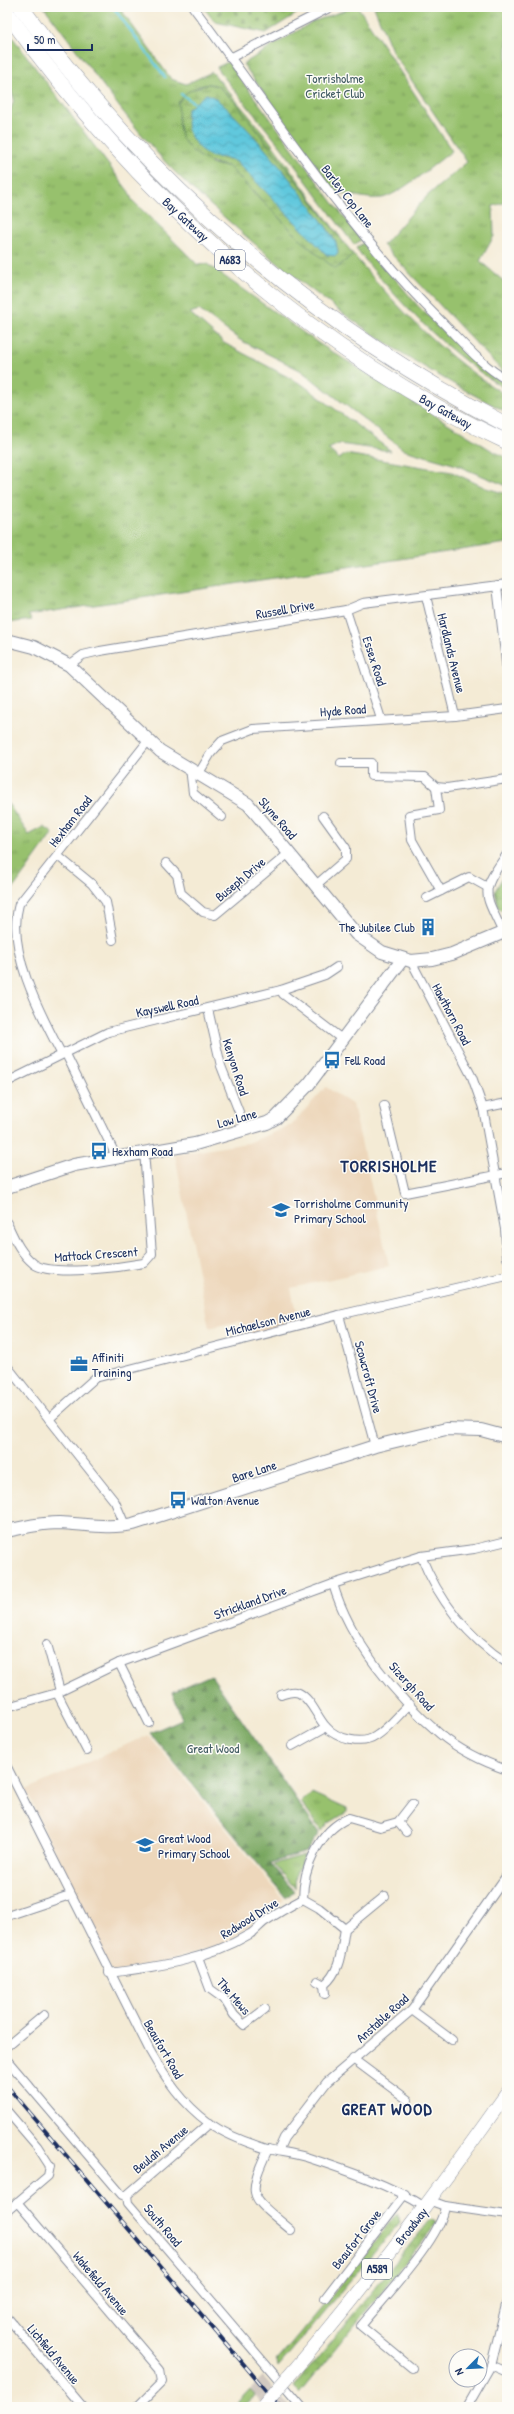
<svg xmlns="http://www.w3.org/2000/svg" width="514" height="2414" font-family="'Patrick Hand',sans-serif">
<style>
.built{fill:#edd7bb}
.railway{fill:#ccc2b9}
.grass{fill:url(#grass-tufts);stroke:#597866}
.forest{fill:url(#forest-firs);stroke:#4a6b5f}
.wetland{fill:url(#wetland-marsh);stroke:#597866}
.cemetery{fill:url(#cemetery-stones);stroke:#597866}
.water{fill:url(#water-waves);stroke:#3e7c9e}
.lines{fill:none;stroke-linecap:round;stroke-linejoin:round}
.stream{stroke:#61c8dd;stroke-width:2.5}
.street-casing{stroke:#888d9a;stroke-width:10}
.secondary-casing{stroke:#888d9a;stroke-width:14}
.primary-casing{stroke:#888d9a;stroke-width:14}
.highway-casing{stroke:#888d9a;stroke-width:16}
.street{stroke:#fff;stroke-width:8}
.secondary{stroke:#fff;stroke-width:12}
.primary{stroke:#fff;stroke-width:13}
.highway{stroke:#fff;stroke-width:15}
.rail-casing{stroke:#1b2f5e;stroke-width:4}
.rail{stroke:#fdfcf7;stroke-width:2.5;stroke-dasharray:8;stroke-linecap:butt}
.primary-bridge-casing{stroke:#888d9a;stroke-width:14;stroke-linecap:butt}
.primary-bridge{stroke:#fff;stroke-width:13}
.labels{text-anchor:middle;stroke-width:3;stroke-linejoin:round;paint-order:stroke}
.shield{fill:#fdfcf7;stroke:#5f6c8c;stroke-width:1}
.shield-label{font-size:12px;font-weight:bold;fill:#1b2f5e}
.park-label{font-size:13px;fill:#405b62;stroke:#fdfcf7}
.street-label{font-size:13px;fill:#1b2f5e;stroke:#fdfcf7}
.poi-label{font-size:13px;fill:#1b2f5e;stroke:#fdfcf7;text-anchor:start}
.district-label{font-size:17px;font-weight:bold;letter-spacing:1px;fill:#1b2f5e;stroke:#fdfcf7}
</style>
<defs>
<pattern id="grass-tufts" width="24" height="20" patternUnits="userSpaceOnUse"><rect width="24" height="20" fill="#97c16d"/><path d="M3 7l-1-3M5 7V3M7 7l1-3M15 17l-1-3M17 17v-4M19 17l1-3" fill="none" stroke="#7a9d5d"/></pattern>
<pattern id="forest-firs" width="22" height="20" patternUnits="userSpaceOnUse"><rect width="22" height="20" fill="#79a760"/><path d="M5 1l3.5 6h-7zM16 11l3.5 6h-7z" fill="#628852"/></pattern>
<pattern id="wetland-marsh" width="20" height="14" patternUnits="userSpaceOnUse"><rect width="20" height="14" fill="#97c16d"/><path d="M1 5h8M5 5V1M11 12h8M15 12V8" fill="none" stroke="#7a9d5d"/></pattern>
<pattern id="cemetery-stones" width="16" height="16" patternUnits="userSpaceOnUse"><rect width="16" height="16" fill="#97c16d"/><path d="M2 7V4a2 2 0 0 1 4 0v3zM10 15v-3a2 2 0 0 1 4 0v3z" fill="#7a9d5d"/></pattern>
<pattern id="water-waves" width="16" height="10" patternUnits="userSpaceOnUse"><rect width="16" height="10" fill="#61c8dd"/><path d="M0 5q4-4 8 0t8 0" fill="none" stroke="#4fa3b6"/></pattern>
</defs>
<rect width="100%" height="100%" fill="#fdfcf7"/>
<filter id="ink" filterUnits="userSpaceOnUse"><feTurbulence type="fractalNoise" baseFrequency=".025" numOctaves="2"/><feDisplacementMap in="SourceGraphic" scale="8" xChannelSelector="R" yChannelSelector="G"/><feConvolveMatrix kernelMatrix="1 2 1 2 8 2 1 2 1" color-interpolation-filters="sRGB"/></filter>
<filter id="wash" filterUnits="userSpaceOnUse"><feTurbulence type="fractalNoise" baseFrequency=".012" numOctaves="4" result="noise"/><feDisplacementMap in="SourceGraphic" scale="16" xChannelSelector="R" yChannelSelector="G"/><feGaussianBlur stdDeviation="0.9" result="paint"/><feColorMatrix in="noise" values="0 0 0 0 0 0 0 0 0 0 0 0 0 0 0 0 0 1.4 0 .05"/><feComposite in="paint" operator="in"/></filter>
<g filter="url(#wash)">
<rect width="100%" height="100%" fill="#f4ebd5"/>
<g class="built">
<polygon points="326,1087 353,1105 389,1266 291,1288 298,1323 243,1337 239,1321 209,1328 175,1155 248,1143 291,1125"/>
<polygon points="148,1735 284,1900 225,1943 174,1960 112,1973 26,1790"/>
</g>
<polygon class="railway" points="263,2377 289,2407 264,2407 250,2390"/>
<g class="grass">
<path d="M44,7H119L171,79L186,84L212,72L266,136L340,237L235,102C230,97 224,91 219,87C205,78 186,93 178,103L211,164L228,166L304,243L337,268L353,254C397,308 447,359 507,396V412C407,363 315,298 232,224C205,200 176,176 153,148C114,103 80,54 44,7Z"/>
<path d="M354,7H358L452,151C437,162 399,195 382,198C368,200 349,194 335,192L243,64L312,22Z"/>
<polygon points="374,7 507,7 507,202 493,206 494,236 480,261 507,284 507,376 383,245 427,196 467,162 393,53"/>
<polygon points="7,30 129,192 132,200 198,265 207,264 318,343 491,450 507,458 507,486 453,464 404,450 300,370 240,340 199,310 190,313 224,343 303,385 391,451 339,444 328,449 339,459 346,454 452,472 486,488 507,494 507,543 28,615 32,620 7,623 7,122 14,99 7,77"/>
<polygon points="228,62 361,240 354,245 281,147 218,70 217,67"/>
<path d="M364,242L418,306L487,372L507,385V390C452,357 395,300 356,248Z"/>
<polygon points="7,802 29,835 44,827 53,833 7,897"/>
<polygon points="507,870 507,915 498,907 495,891"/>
<polygon points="312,1793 347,1809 347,1812 329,1823 321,1831 301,1802"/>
<polygon points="305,1855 296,1874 295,1888 273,1864"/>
<polygon points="397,2213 400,2222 278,2367 277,2361 325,2304"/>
<polygon points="431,2219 437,2223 300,2393 294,2387"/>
<polygon points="250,2390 254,2395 245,2407 234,2407"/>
</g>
<polygon class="forest" points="211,1675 319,1833 306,1852 270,1863 294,1891 286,1898 150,1733 182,1719 172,1692"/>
<path class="wetland" d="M208,84L218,86L235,102L353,254L337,268H334L304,243L228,166C210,164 188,154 181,135C178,126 179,113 178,103L187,92Z"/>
<polygon class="cemetery" points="203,7 307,7 266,33 215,22"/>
<path class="water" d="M206,94C227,96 322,217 335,241C337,244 337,249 338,253L336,256L327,255L238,163C230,157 223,158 214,157C204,156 191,139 188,130C187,124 187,117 187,110Z"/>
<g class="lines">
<g class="stream">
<polyline points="113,7 165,77"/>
<polyline points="181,94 194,103"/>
</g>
</g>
</g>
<g filter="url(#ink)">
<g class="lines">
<g class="street-casing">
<g id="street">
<path d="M193,7C274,114 346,227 442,322C462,342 482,366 507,380"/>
<polyline points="230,58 331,7"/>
<polyline points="497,586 507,671"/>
<polyline points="426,596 455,716"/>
<polyline points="346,610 381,719"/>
<polyline points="69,665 83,655 100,651 346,610 363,603 507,585"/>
<polyline points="341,763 371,763 371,776 425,777 436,787 447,788 507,779"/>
<polyline points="190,768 193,793 222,817"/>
<polyline points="199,773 211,753 222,741 253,729 455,716 507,709"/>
<polyline points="436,787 439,810 409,815 412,840 441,891"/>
<polyline points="58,856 92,884 106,902 113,940"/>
<polyline points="166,863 177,875 181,893 203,912 215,915 289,853"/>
<polyline points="316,885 346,859 346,848 323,816"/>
<polyline points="427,898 469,877 487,887"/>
<path d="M503,933C484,891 479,894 507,854"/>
<polyline points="411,961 472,1077 483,1108 505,1229 507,1258"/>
<polyline points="281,990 283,994 343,1040"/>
<polyline points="208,1009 221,1066 246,1130"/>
<polyline points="65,1052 116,1156"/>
<path d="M61,1053C40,1013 6,950 19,904L148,741"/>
<polyline points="7,1082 108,1032 281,990 325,975 337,967"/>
<polyline points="384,1106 405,1193 507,1173"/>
<polyline points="483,1108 507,1103"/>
<path d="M7,1223C14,1238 20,1253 34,1264C51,1277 122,1267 144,1263L152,1254L144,1151"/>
<polyline points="339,1315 375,1446"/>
<polyline points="7,1366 115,1502 125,1525"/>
<polyline points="49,1419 95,1378 339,1315 507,1276"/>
<path d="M421,1556C438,1599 468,1638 507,1663"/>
<path d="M333,1584C350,1641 395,1696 440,1734C459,1750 484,1762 507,1770"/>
<polyline points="47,1644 60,1691"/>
<polyline points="119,1663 149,1723"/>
<polyline points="57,1693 87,1751"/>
<path d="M281,1695C287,1693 293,1690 299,1693C311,1699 317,1717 326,1727C337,1739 362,1746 376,1736C389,1728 399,1714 410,1704"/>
<polyline points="7,1707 57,1693 119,1663 333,1584 421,1556 474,1549 507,1541"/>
<polyline points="292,1746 326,1727"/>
<path d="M7,1767L150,2051C166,2079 182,2103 209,2123C226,2135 248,2143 267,2149C280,2152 293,2153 306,2157C343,2169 393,2186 425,2207"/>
<polyline points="398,1822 406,1832"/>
<path d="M303,1899C303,1869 319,1830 349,1818L380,1827L398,1822L412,1804"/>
<polyline points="7,1916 70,1895"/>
<polyline points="198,1957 210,1989 224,1999 234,2015 244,2025 265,2009"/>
<path d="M109,1973C157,1967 207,1960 250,1934C255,1931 259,1926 264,1922C276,1914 290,1906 303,1899L319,1908L345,1929"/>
<polyline points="317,1981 324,1985"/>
<path d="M325,1994L324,1985C341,1971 341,1950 345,1929L385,1896"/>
<polyline points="412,2010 452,2040"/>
<polyline points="7,2046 44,2015"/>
<polyline points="353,2059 408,2100"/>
<polyline points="7,2060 122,2195 127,2195 128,2203 302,2407"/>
<polyline points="7,2111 37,2146 50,2166 48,2176 7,2211"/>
<path d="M268,2149C245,2199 251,2196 291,2230"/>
<polyline points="278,2151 284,2138 327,2082 412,2010 507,1875"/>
<polyline points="127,2195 210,2123"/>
<polyline points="431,2201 445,2206 507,2215"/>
<polyline points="17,2202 160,2370 162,2382 137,2407"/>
<polyline points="325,2298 405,2194"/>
<polyline points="7,2317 83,2407"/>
<polyline points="491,2365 507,2372"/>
<path d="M412,2368L361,2326C383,2299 442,2237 445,2206"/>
<polyline points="467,2407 491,2365 507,2301"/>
</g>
</g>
<g class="secondary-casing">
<g id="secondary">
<polyline points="7,640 34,647 69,665 160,751 248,804 356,934 382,952 411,961 432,959 452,954 507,931"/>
<polyline points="7,1187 74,1165 195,1144 267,1123 276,1118 309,1084 402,960"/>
<path d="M7,1531C24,1527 41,1523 59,1523C84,1524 109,1529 133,1524L375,1446L446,1429L481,1430L507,1437"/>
</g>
</g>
<g class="primary-casing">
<path id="primary" d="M287,2378C366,2288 438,2191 507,2093"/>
</g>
<g class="highway-casing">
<g id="highway">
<path d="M21,7C148,183 314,326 507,425"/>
<path d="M7,13C136,192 305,349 507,442"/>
</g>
</g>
<use href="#street" class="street"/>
<use href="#secondary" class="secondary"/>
<use href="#primary" class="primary"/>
<use href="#highway" class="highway"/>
<g class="rail-casing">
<polyline id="rail" points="7,2086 280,2407"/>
</g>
<use href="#rail" class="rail"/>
<g class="primary-bridge-casing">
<polyline id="primary-bridge" points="263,2406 287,2378"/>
</g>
<use href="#primary-bridge" class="primary-bridge"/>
</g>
</g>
<defs>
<g id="building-bare" transform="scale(1.38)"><path d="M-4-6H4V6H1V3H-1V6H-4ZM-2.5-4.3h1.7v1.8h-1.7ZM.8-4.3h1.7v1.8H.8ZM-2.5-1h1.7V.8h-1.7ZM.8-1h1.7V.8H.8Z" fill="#1f6fb2" stroke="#fdfcf7" stroke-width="2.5" paint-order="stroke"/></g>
<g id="bus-bare" transform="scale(1.38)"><path d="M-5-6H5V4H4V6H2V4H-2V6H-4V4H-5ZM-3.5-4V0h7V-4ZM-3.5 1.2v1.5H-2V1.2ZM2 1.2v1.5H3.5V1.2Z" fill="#1f6fb2" stroke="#fdfcf7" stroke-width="2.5" paint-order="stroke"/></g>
<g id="school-bare" transform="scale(1.38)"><path d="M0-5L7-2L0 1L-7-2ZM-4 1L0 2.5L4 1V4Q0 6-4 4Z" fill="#1f6fb2" stroke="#fdfcf7" stroke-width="2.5" paint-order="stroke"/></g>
<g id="office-bare" transform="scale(1.38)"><path d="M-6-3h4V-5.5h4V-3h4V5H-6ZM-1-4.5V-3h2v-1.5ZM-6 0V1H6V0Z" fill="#1f6fb2" stroke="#fdfcf7" stroke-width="2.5" paint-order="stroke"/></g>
</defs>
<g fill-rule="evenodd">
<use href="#building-bare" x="428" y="927"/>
<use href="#bus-bare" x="332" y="1060"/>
<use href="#bus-bare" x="99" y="1151"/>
<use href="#school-bare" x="281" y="1210"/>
<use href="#office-bare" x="79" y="1364"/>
<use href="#bus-bare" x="178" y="1500"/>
<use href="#school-bare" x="145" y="1845"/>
</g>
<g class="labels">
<g class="shield">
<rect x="215" y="250" width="30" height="20" rx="3"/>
<rect x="362" y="2259" width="30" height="20" rx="3"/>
</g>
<g class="shield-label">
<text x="230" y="264">A683</text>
<text x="377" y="2273">A589</text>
</g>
<g class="park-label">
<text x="335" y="83">Torrisholme<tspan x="335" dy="15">Cricket Club</tspan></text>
<text x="213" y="1753">Great Wood</text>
</g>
<g class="street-label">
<text transform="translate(348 196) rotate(52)" y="5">Barley Cop Lane</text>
<text transform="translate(186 219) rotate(43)" y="5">Bay Gateway</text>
<text transform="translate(446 411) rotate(29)" y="5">Bay Gateway</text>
<text transform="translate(285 609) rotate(-10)" y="5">Russell Drive</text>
<text transform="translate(452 653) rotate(76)" y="5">Hardlands Avenue</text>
<text transform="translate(375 661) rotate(72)" y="5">Essex Road</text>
<text transform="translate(343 710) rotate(-4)" y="5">Hyde Road</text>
<text transform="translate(278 818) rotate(49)" y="5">Slyne Road</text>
<text transform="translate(70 821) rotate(-52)" y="5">Hexham Road</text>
<text transform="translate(240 879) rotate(-40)" y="5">Buseph Drive</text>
<text transform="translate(167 1006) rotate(-12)" y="5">Kayswell Road</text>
<text transform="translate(452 1014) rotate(62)" y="5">Hawthorn Road</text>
<text transform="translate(236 1067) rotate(72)" y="5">Kenyon Road</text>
<text transform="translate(237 1118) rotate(-16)" y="5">Low Lane</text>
<text transform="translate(96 1254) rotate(-4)" y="5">Mattock Crescent</text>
<text transform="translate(268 1321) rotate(-14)" y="5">Michaelson Avenue</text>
<text transform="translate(369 1377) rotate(75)" y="5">Scowcroft Drive</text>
<text transform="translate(254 1471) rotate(-18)" y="5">Bare Lane</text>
<text transform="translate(250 1602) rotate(-20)" y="5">Strickland Drive</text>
<text transform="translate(412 1686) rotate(48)" y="5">Sizergh Road</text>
<text transform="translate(249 1918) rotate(-32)" y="5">Redwood Drive</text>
<text transform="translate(234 1996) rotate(49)" y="5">The Mews</text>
<text transform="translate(382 2018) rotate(-42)" y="5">Anstable Road</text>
<text transform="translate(164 2049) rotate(60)" y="5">Beaufort Road</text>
<text transform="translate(160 2149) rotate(-40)" y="5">Beulah Avenue</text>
<text transform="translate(163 2225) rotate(50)" y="5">South Road</text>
<text transform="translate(411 2226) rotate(-52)" y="5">Broadway</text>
<text transform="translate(356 2239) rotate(-52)" y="5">Beaufort Grove</text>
<text transform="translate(101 2283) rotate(50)" y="5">Wakefield Avenue</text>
<text transform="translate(54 2354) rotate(50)" y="5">Lichfield Avenue</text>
</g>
<g class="poi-label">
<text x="415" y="932" text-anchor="end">The Jubilee Club</text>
<text x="345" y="1065">Fell Road</text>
<text x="112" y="1156">Hexham Road</text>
<text x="294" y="1208">Torrisholme Community<tspan x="294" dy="15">Primary School</tspan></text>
<text x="92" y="1362">Affiniti<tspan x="92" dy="15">Training</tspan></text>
<text x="191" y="1505">Walton Avenue</text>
<text x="158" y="1843">Great Wood<tspan x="158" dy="15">Primary School</tspan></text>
</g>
<g class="district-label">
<text x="389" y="1172">TORRISHOLME</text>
<text x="387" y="2115">GREAT WOOD</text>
</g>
</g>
<rect width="514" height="2414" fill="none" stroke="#fdfcf7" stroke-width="24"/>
<g transform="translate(468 2368) rotate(246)"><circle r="19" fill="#fdfcf7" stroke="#a3aaba"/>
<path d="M0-3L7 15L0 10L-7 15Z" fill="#1f6fb2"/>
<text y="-6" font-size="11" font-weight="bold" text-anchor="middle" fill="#1b2f5e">N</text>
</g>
<path d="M28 44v6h64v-6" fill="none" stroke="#1b2f5e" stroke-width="2"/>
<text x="34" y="44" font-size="12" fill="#1b2f5e" stroke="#fdfcf7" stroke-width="3" paint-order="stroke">50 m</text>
</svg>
